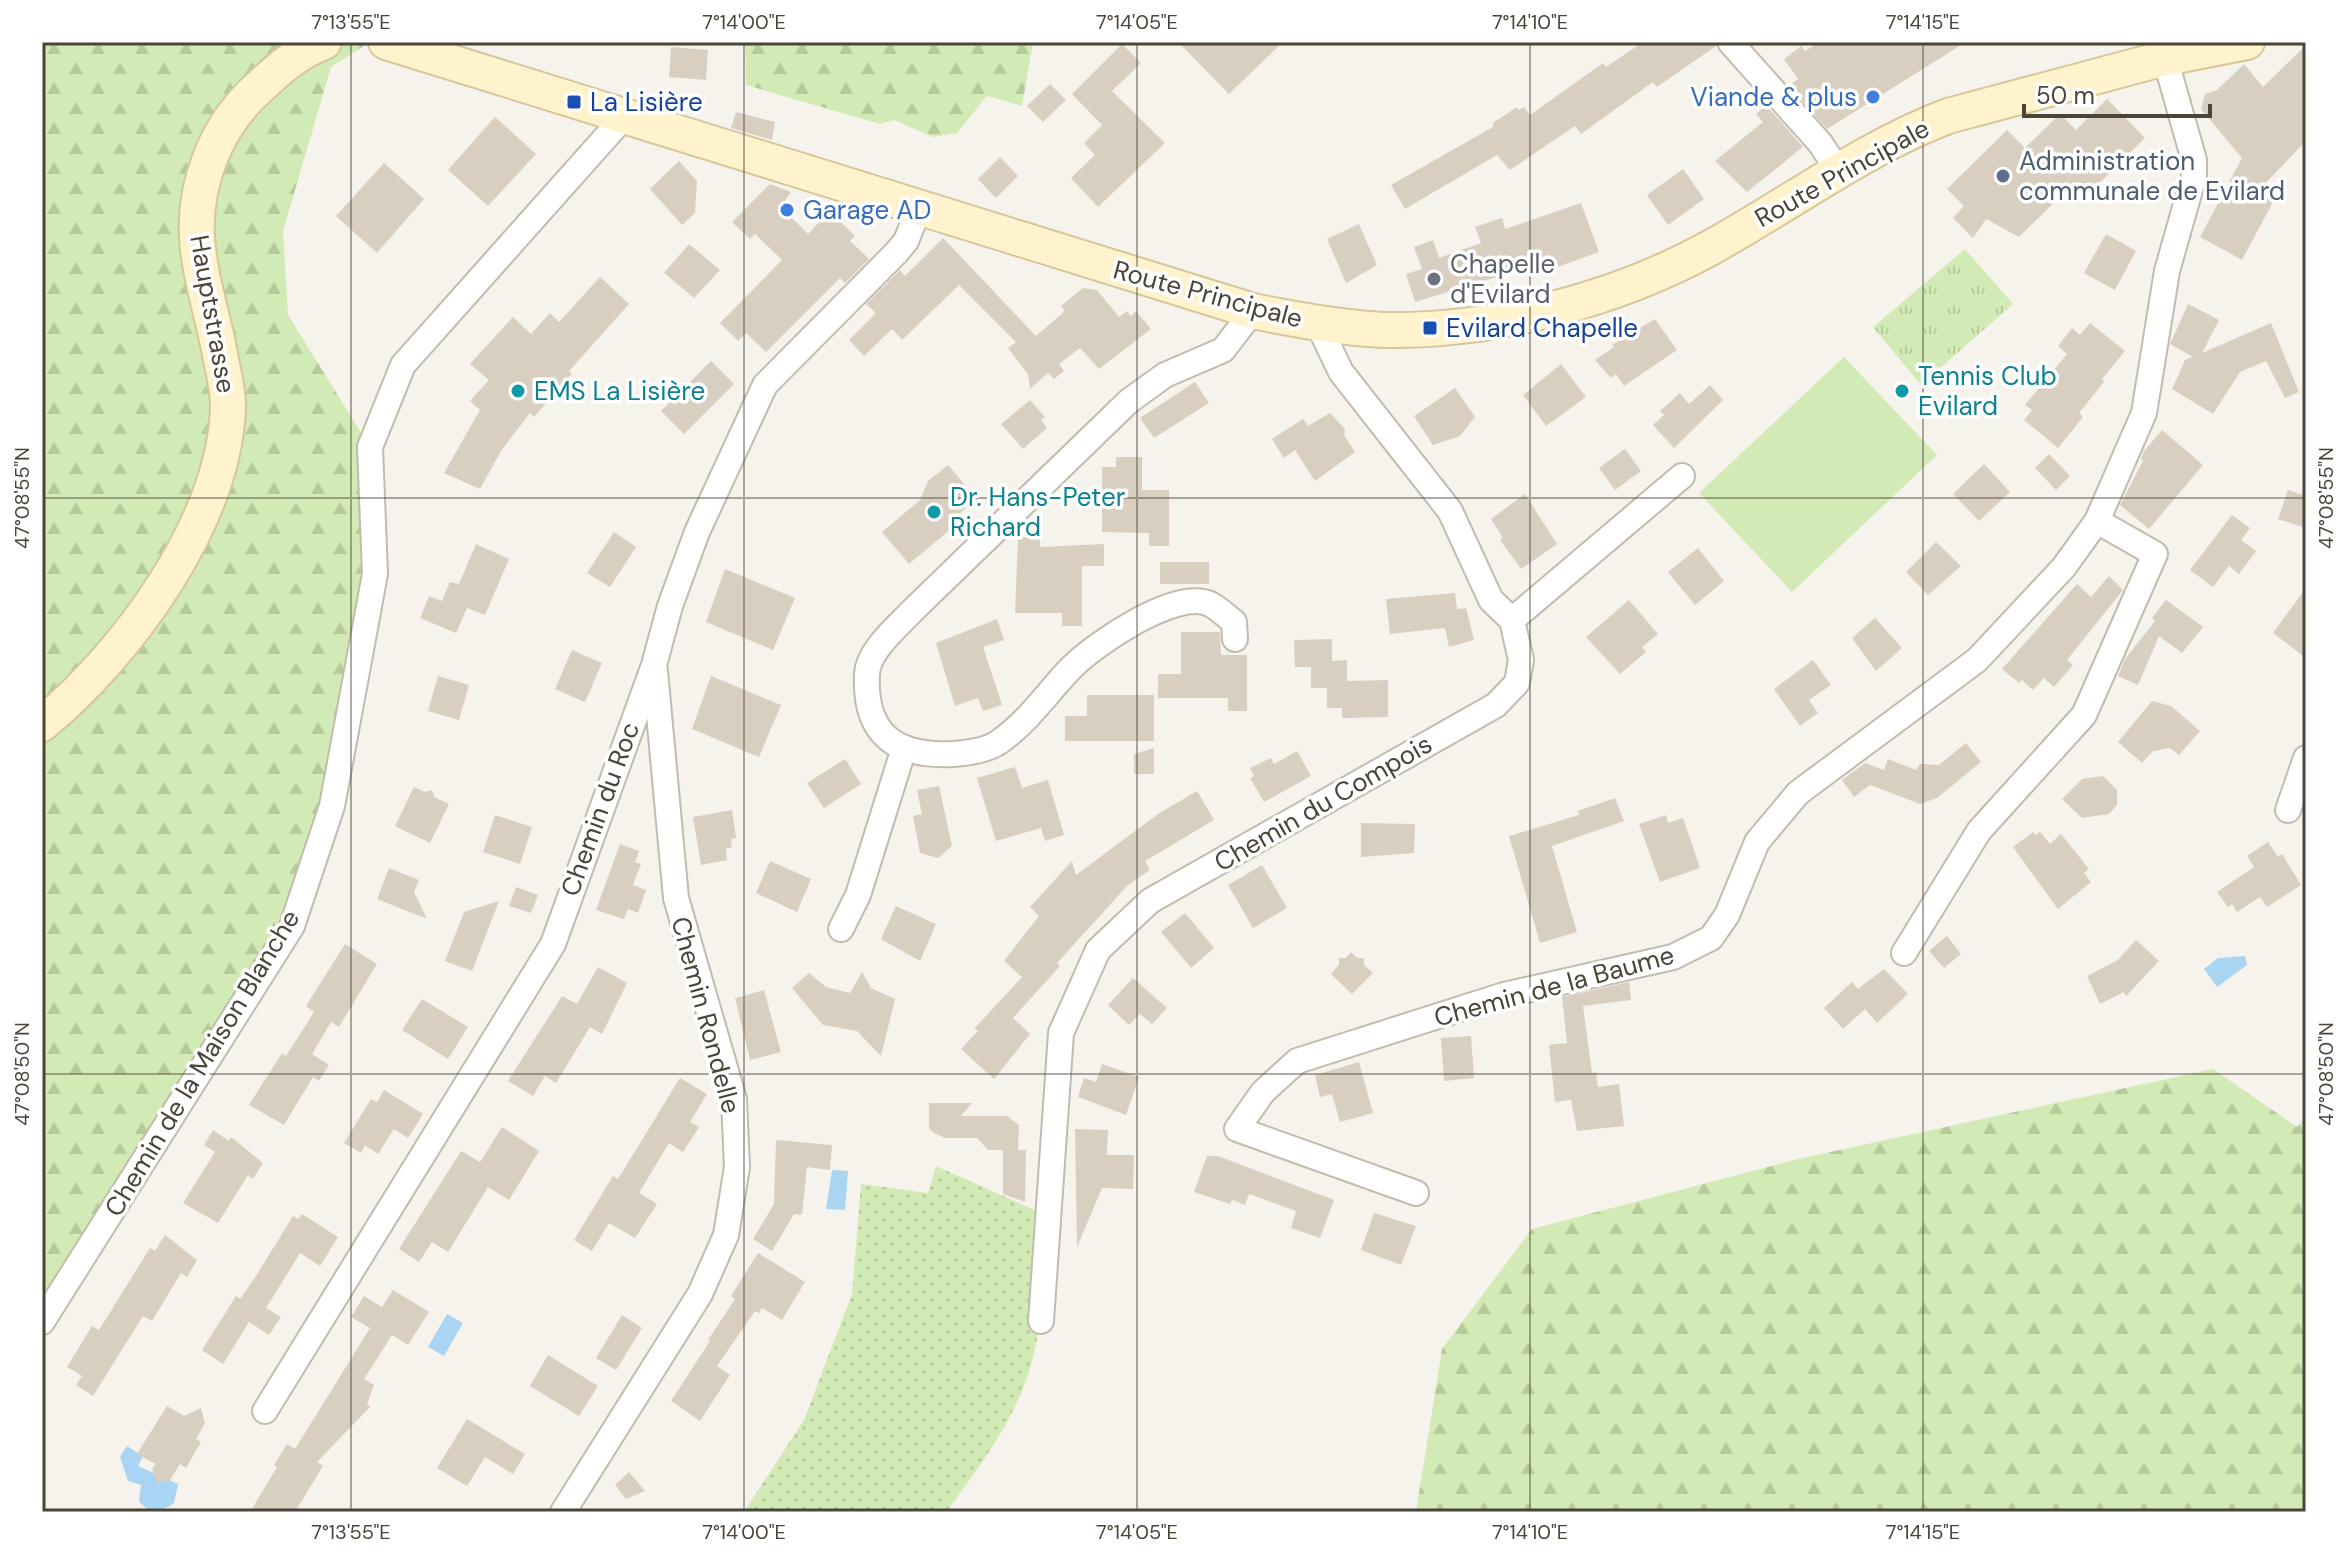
<svg xmlns="http://www.w3.org/2000/svg" width="2348" height="1554" font-family="'DM Sans',sans-serif">
<style>
.grass{fill:url(#grass-dots)}
.forest{fill:url(#forest-firs)}
.park{fill:url(#park-tufts)}
.pitch{fill:#d2eab5}
.water{fill:#a9d4f2}
.building{fill:#d8cfc1}
.lines{fill:none;stroke-linecap:round;stroke-linejoin:round}
.street-casing{stroke:#c2bbae;stroke-width:28}
.secondary-casing{stroke:#d6c79b;stroke-width:38}
.street{stroke:#fff;stroke-width:24}
.secondary{stroke:#fff3cd;stroke-width:34}
.ticks{fill:none;stroke:#4b4439;stroke-width:2;stroke-opacity:0.45}
.shop-dot{fill:#3f7fe0;stroke:#fff;stroke-width:3}
.transit-dot{fill:#1a4fb4;stroke:#fff;stroke-width:3}
.service-dot{fill:#5c6f8a;stroke:#fff;stroke-width:3}
.worship-dot{fill:#6b7280;stroke:#fff;stroke-width:3}
.culture-dot{fill:#0f9aa8;stroke:#fff;stroke-width:3}
.labels{text-anchor:middle;stroke-width:7;stroke-linejoin:round;paint-order:stroke}
.shop-label{font-size:26px;fill:#366cbe;stroke:#fff;text-anchor:end}
.transit-label{font-size:26px;fill:#164399;stroke:#fff;text-anchor:start}
.service-label{font-size:26px;fill:#4e5e75;stroke:#fff;text-anchor:start}
.street-label{font-size:26px;fill:#4b4439;stroke:#fff}
.worship-label{font-size:26px;fill:#5b616d;stroke:#fff;text-anchor:start}
.culture-label{font-size:26px;fill:#0d838f;stroke:#fff;text-anchor:start}
.neatline{fill:none;stroke:#4b4439;stroke-width:3}
.ticks-label{font-size:20px;text-anchor:middle;fill:#4b4439}
</style>
<defs>
<pattern id="grass-dots" width="8" height="8" patternUnits="userSpaceOnUse" patternTransform="scale(2)"><rect width="8" height="8" fill="#d2eab5"/><path d="M2 2h.1M6 6h.1" fill="none" stroke="#b6ca9c" stroke-width="1.8" stroke-linecap="round"/></pattern>
<pattern id="forest-firs" width="22" height="20" patternUnits="userSpaceOnUse" patternTransform="scale(2)"><rect width="22" height="20" fill="#d2eab5"/><path d="M5 1l3.5 6h-7zM16 11l3.5 6h-7z" fill="#b6ca9c"/></pattern>
<pattern id="park-tufts" width="24" height="20" patternUnits="userSpaceOnUse" patternTransform="scale(2)"><rect width="24" height="20" fill="#d2eab5"/><path d="M3 7l-1-3M5 7V3M7 7l1-3M15 17l-1-3M17 17v-4M19 17l1-3" fill="none" stroke="#b6ca9c"/></pattern>
</defs>
<rect width="100%" height="100%" fill="#f6f3ec"/>
<path class="grass" d="M936,1166L1046,1215C1043,1272 1045,1332 1024,1386C1007,1431 974,1474 946,1512H744L804,1420L852,1294L861,1184L928,1193Z"/>
<g class="forest">
<polygon points="42,42 370,42 331,67 283,231 288,315 370,447 375,574 292,926 42,1322"/>
<polygon points="745,42 1033,42 1022,106 987,96 957,133 933,137 894,120 880,124 746,85"/>
<polygon points="2213,1069 2297,1127 2306,1117 2306,1512 1416,1512 1442,1349 1532,1229 1798,1159"/>
</g>
<polygon class="park" points="1965,249 2013,304 1921,385 1873,327"/>
<polygon class="pitch" points="1844,357 1937,455 1792,592 1699,493"/>
<g class="water">
<polygon points="2245,956 2247,965 2217,987 2204,969 2218,958"/>
<polygon points="832,1170 848,1171 845,1210 826,1209"/>
<polygon points="447,1314 463,1323 444,1356 428,1347"/>
<path d="M127,1446L143,1456L138,1466L178,1484L174,1503C160,1512 150,1515 139,1501L141,1485L128,1481L120,1457Z"/>
</g>
<g class="building">
<polygon points="1178,42 1283,42 1229,94"/>
<polygon points="1643,42 1715,42 1716,46 1657,87 1653,82 1581,134 1575,126 1510,170 1497,155 1405,209 1391,185 1493,127 1493,123 1517,107 1519,110 1524,107 1530,115 1603,63 1606,67"/>
<polygon points="1820,42 1966,42 1827,129 1789,86 1798,79 1784,59 1801,46 1805,51"/>
<polygon points="1122,44 1141,63 1112,91 1165,143 1098,207 1071,178 1095,155 1084,143 1102,125 1072,94"/>
<polygon points="2306,45 2306,141 2258,191 2274,200 2242,260 2200,237 2242,158 2201,109 2205,94 2217,90 2244,64 2263,87"/>
<polygon points="671,47 708,50 706,80 669,77"/>
<polygon points="1050,84 1066,100 1043,122 1027,106"/>
<polygon points="2107,99 2145,138 2078,204 2065,192 2019,237 1986,219 1973,238 1953,218 1964,206 1947,189 2007,130 2025,148 2060,114 2076,130"/>
<polygon points="1766,105 1803,147 1747,192 1715,161 1763,122 1756,114"/>
<polygon points="736,112 775,122 772,140 731,128"/>
<polygon points="495,117 536,154 488,206 448,170"/>
<polygon points="1000,157 1018,176 996,198 978,179"/>
<polygon points="679,161 697,181 695,213 682,225 650,189"/>
<polygon points="384,163 424,199 377,253 336,216"/>
<polygon points="1683,169 1704,199 1668,225 1647,195"/>
<polygon points="770,184 791,192 781,207 808,234 830,211 855,236 850,241 869,259 845,283 840,278 766,352 746,333 738,341 720,323 782,260 755,234 750,239 732,222"/>
<polygon points="1581,203 1599,252 1543,272 1540,264 1415,302 1406,274 1422,269 1414,247 1433,240 1439,258 1481,243 1475,227 1502,218 1505,229"/>
<polygon points="1359,224 1377,265 1346,283 1327,239"/>
<polygon points="2106,234 2136,251 2115,290 2084,273"/>
<polygon points="943,238 1036,336 1065,311 1061,306 1083,288 1097,290 1119,317 1127,311 1131,316 1136,311 1151,329 1099,369 1080,348 1059,364 1064,371 1054,379 1048,373 1030,389 1028,374 1008,348 1016,342 959,285 902,340 892,329 864,356 849,340 876,313 866,304 900,270 905,276"/>
<polygon points="689,244 720,270 694,298 664,273"/>
<polygon points="600,277 629,304 569,371 572,374 534,417 530,413 501,451 480,489 444,473 480,410 470,401 489,380 470,364 513,317 531,334 550,313 559,322"/>
<polygon points="2188,304 2219,320 2202,353 2271,323 2299,392 2285,398 2266,361 2240,372 2213,414 2172,389 2185,360 2193,357 2170,344"/>
<polygon points="1655,319 1677,350 1624,386 1616,374 1611,378 1595,360 1614,347 1612,345"/>
<polygon points="2090,323 2125,351 2102,379 2104,382 2079,413 2083,417 2058,448 2024,420 2032,410 2025,405 2067,354 2058,346 2072,328 2080,335"/>
<polygon points="711,361 734,384 684,434 661,411"/>
<polygon points="1561,364 1586,397 1546,426 1523,395"/>
<polygon points="1195,382 1209,403 1154,438 1140,418"/>
<polygon points="1710,385 1723,400 1674,448 1653,425 1664,415 1660,411 1680,393 1689,404"/>
<polygon points="1455,388 1475,417 1460,436 1433,445 1414,416"/>
<polygon points="1030,400 1045,417 1041,420 1047,428 1023,449 1001,424"/>
<polygon points="1330,413 1345,429 1344,435 1355,452 1315,481 1295,450 1284,458 1272,439 1303,419 1308,426"/>
<polygon points="2162,430 2203,465 2149,529 2120,505 2143,461 2141,459 2144,451"/>
<polygon points="1625,449 1641,471 1615,490 1599,468"/>
<polygon points="2049,454 2070,476 2056,490 2035,468"/>
<polygon points="1116,457 1142,457 1142,490 1169,490 1169,546 1149,546 1149,533 1102,532 1102,467 1116,467"/>
<polygon points="1984,464 2010,492 1979,521 1953,494"/>
<polygon points="948,465 977,499 948,523 952,528 909,564 882,532 920,500 928,481"/>
<polygon points="2288,490 2306,496 2306,528 2278,519"/>
<polygon points="1525,494 1557,544 1521,569 1500,540 1503,538 1491,519"/>
<polygon points="2232,515 2250,528 2241,540 2256,551 2239,574 2229,566 2213,587 2190,570"/>
<polygon points="614,532 636,547 610,587 587,573"/>
<polygon points="1018,537 1040,537 1040,547 1104,544 1104,566 1082,566 1082,626 1062,626 1062,613 1015,613"/>
<polygon points="1936,542 1961,566 1928,595 1906,572"/>
<polygon points="476,544 509,559 485,615 467,608 456,633 420,618 429,596 442,601 450,582 459,584"/>
<polygon points="1698,548 1724,581 1695,605 1668,572"/>
<rect x="1160" y="562" width="49" height="22"/>
<polygon points="725,569 795,598 773,650 706,622"/>
<polygon points="2109,576 2123,590 2067,660 2073,665 2054,687 2044,678 2033,690 2022,680 2019,683 2002,669 2077,584 2091,597"/>
<polygon points="2306,588 2306,658 2273,633"/>
<polygon points="1455,593 1457,609 1466,608 1474,640 1449,647 1445,628 1390,634 1386,599"/>
<polygon points="1629,600 1658,634 1642,647 1646,652 1620,674 1586,637"/>
<polygon points="2166,600 2203,627 2182,653 2159,636 2138,685 2118,676 2125,659 2155,621 2152,618"/>
<polygon points="1875,618 1902,648 1876,671 1852,638"/>
<polygon points="997,619 1004,640 983,647 1002,705 983,711 978,698 955,706 936,643"/>
<polygon points="1181,632 1220,632 1221,655 1247,655 1247,711 1228,711 1228,698 1158,698 1158,674 1181,674"/>
<polygon points="1332,639 1332,661 1347,660 1347,681 1388,680 1388,717 1342,718 1342,708 1327,708 1327,688 1311,688 1311,667 1295,667 1294,640"/>
<polygon points="572,650 602,663 585,702 555,689"/>
<polygon points="1813,660 1831,685 1809,700 1818,713 1800,726 1774,689"/>
<polygon points="438,676 469,685 459,720 428,711"/>
<polygon points="711,676 781,705 759,757 692,729"/>
<polygon points="1087,695 1154,695 1154,741 1065,741 1065,716 1087,716"/>
<polygon points="2152,701 2171,706 2200,731 2179,755 2170,748 2153,751 2142,763 2118,742"/>
<polygon points="1966,743 1981,762 1937,798 1920,804 1870,785 1854,797 1842,780 1865,763 1884,770 1888,759 1916,770 1920,764 1939,765"/>
<polygon points="1154,748 1154,774 1134,774 1134,754"/>
<polygon points="1297,751 1311,776 1264,802 1250,778 1254,776 1250,768 1271,758 1274,764"/>
<polygon points="845,759 861,784 824,808 807,783"/>
<polygon points="1015,767 1022,788 1048,780 1064,835 1045,841 1041,828 996,841 977,778"/>
<polygon points="2103,776 2117,790 2117,805 2109,814 2082,818 2062,799 2082,779"/>
<polygon points="939,786 952,846 938,858 920,853 913,816 922,814 917,790"/>
<polygon points="414,787 425,792 432,790 434,797 449,804 430,843 395,826"/>
<polygon points="1197,791 1214,820 1145,861 1150,870 1128,885 1057,963 1060,966 1013,1018 1030,1034 994,1079 961,1049 978,1031 974,1029 1022,977 1004,961 1039,916 1030,907 1072,861 1076,875 1158,814"/>
<polygon points="1615,798 1624,821 1552,846 1577,932 1540,943 1509,836 1579,815 1578,811"/>
<polygon points="732,810 736,838 731,839 732,847 726,849 727,860 701,865 693,817"/>
<polygon points="495,815 532,827 520,864 483,852"/>
<polygon points="1666,815 1668,823 1683,818 1700,868 1660,882 1639,824"/>
<polygon points="1361,823 1415,824 1414,853 1361,857"/>
<polygon points="2033,832 2036,835 2040,832 2050,844 2061,834 2089,869 2084,873 2091,882 2058,909 2013,847"/>
<polygon points="2268,842 2278,857 2282,854 2301,885 2267,907 2260,897 2237,912 2232,904 2228,907 2217,892 2254,867 2247,856"/>
<polygon points="620,844 639,851 635,862 641,864 633,885 646,890 638,913 628,909 624,919 596,910"/>
<polygon points="770,861 811,879 797,912 756,893"/>
<polygon points="1262,865 1287,908 1253,928 1228,885"/>
<polygon points="389,868 419,880 414,892 427,919 377,899"/>
<polygon points="516,887 538,895 531,913 509,906"/>
<polygon points="499,901 472,971 445,961 464,912"/>
<polygon points="896,906 936,924 920,961 881,939"/>
<polygon points="1185,913 1214,948 1191,968 1161,932"/>
<polygon points="1947,936 1961,954 1944,968 1929,951"/>
<polygon points="2136,940 2159,961 2126,996 2124,992 2100,1004 2087,976 2118,960"/>
<polygon points="345,944 377,964 339,1027 331,1022 312,1054 329,1065 319,1081 313,1077 284,1125 249,1105 282,1053 286,1056 314,1012 306,1006"/>
<polygon points="1351,952 1357,958 1364,958 1364,965 1373,973 1352,994 1331,974 1339,965 1339,958 1346,958"/>
<polygon points="598,967 627,983 602,1034 590,1027 556,1083 545,1076 533,1096 508,1081 562,996 577,1004"/>
<polygon points="1884,969 1908,994 1877,1023 1865,1009 1843,1029 1824,1008 1852,982 1858,989"/>
<polygon points="862,972 871,988 895,999 881,1056 857,1031 823,1025 792,988 809,973 826,987 850,993"/>
<polygon points="1133,978 1167,1008 1152,1024 1140,1014 1129,1025 1108,1005"/>
<polygon points="1629,982 1631,1000 1583,1006 1592,1073 1596,1072 1598,1087 1619,1084 1624,1126 1577,1131 1571,1100 1555,1102 1549,1045 1567,1043 1562,997"/>
<polygon points="764,990 781,1052 750,1060 735,998"/>
<polygon points="422,999 468,1027 448,1059 402,1030"/>
<polygon points="1471,1036 1474,1078 1444,1081 1441,1038"/>
<polygon points="1359,1062 1373,1113 1340,1122 1332,1094 1320,1097 1315,1075"/>
<polygon points="1102,1064 1139,1077 1126,1115 1078,1097 1084,1078 1096,1082"/>
<polygon points="680,1078 707,1094 690,1122 699,1127 683,1152 669,1143 639,1193 657,1204 635,1238 609,1223 592,1251 574,1240 613,1176 618,1179"/>
<polygon points="384,1090 423,1114 408,1138 394,1129 378,1154 365,1145 361,1153 344,1143 371,1099 377,1102"/>
<polygon points="929,1103 972,1103 961,1116 1007,1116 1019,1125 1018,1150 1026,1150 1025,1202 1003,1194 1003,1150 988,1150 977,1138 945,1138 934,1133 929,1129"/>
<polygon points="502,1127 539,1151 509,1200 488,1187 448,1252 432,1242 419,1262 399,1249 461,1151 480,1162"/>
<polygon points="1075,1129 1108,1130 1107,1155 1134,1155 1133,1189 1102,1188 1077,1247"/>
<polygon points="213,1130 229,1141 231,1137 263,1163 253,1179 248,1175 218,1223 183,1203 215,1152 204,1145"/>
<polygon points="776,1140 832,1145 830,1170 807,1167 802,1215 794,1214 772,1251 753,1239 774,1204"/>
<polygon points="1207,1156 1218,1156 1334,1200 1320,1238 1291,1228 1296,1211 1249,1194 1245,1205 1232,1200 1230,1204 1194,1192"/>
<polygon points="1374,1213 1416,1226 1401,1265 1361,1250"/>
<polygon points="302,1214 338,1237 320,1266 300,1253 266,1308 281,1317 269,1335 249,1322 223,1364 202,1350 236,1296 240,1299 254,1279 293,1216 298,1219"/>
<polygon points="165,1235 197,1260 187,1277 181,1273 152,1321 143,1316 93,1396 76,1385 82,1376 67,1367 92,1326 99,1330 150,1248 155,1251"/>
<polygon points="758,1253 805,1282 782,1320 762,1308 759,1313 755,1311 717,1366 730,1375 700,1421 671,1401 710,1341 708,1340 735,1299 731,1296"/>
<polygon points="393,1290 429,1312 408,1345 392,1335 364,1379 374,1385 367,1404 370,1407 317,1462 323,1466 295,1512 250,1512 277,1467 274,1465 287,1444 295,1449 370,1328 351,1317 364,1296 382,1307"/>
<polygon points="622,1315 642,1328 616,1370 596,1358"/>
<polygon points="548,1355 598,1386 579,1416 530,1386"/>
<polygon points="167,1406 184,1416 201,1408 205,1423 196,1439 201,1442 186,1468 180,1464 170,1480 157,1483 152,1469 156,1464 137,1454"/>
<polygon points="467,1419 525,1454 513,1474 485,1457 467,1486 437,1468"/>
<polygon points="629,1472 645,1491 626,1499 615,1485"/>
</g>
<g class="lines">
<g class="street-casing">
<g id="street">
<polyline points="1730,42 1820,143 1838,170"/>
<polyline points="1512,620 1682,476"/>
<path d="M1235,639L1234,622C1226,616 1218,608 1210,604C1176,588 1095,644 1071,668C1047,693 1028,722 999,742C988,750 967,753 953,754C895,757 864,734 867,674C868,651 897,627 912,611L1129,401L1165,375L1223,350L1253,311"/>
<polyline points="2288,810 2306,758"/>
<polyline points="841,929 858,895 904,748"/>
<polyline points="1904,953 1979,831 2084,715 2155,554 2097,521"/>
<polyline points="1416,1193 1237,1129 1263,1092 1297,1061 1504,995 1673,957 1711,938 1727,915 1757,842 1798,793 1977,660 2064,567 2097,521 2144,413 2167,271 2194,176 2194,160 2165,58"/>
<polyline points="1041,1321 1061,1033 1098,950 1150,901 1496,705 1517,683 1521,660 1512,620 1491,600 1450,511 1341,372 1318,324"/>
<polyline points="42,1322 292,926 332,806 375,574 370,447 403,365 615,127 620,116"/>
<polyline points="265,1411 553,944 654,665 670,606 697,532 765,385 896,253 906,241 919,209"/>
<polyline points="563,1512 700,1294 726,1235 737,1167 734,1099 676,898 655,671"/>
</g>
</g>
<g class="secondary-casing">
<g id="secondary">
<path d="M386,42L1253,311C1297,320 1340,328 1384,330C1493,332 1615,300 1710,248C1790,204 1862,149 1948,116L2165,58L2247,42"/>
<path d="M42,724C128,653 223,523 228,409C229,390 222,368 219,349C212,313 199,274 197,237C194,185 215,130 252,94C273,74 296,52 324,42"/>
</g>
</g>
<use href="#street" class="street"/>
<use href="#secondary" class="secondary"/>
</g>
<path class="ticks" d="M351,42V1512M744,42V1512M1137,42V1512M1530,42V1512M1923,42V1512M42,498H2306M42,1074H2306"/>
<g class="shop-dot">
<circle cx="1873" cy="97" r="8"/>
<circle cx="787" cy="210" r="8"/>
</g>
<g class="transit-dot">
<rect x="566" y="94" width="16" height="16" rx="4"/>
<rect x="1422" y="320" width="16" height="16" rx="4"/>
</g>
<circle class="service-dot" cx="2003" cy="176" r="8"/>
<circle class="worship-dot" cx="1434" cy="279" r="8"/>
<g class="culture-dot">
<circle cx="518" cy="391" r="8"/>
<circle cx="1902" cy="391" r="8"/>
<circle cx="934" cy="512" r="8"/>
</g>
<g class="labels">
<g class="shop-label">
<text x="1857" y="106">Viande &amp; plus</text>
<text x="803" y="219" text-anchor="start">Garage AD</text>
</g>
<g class="transit-label">
<text x="590" y="111">La Lisière</text>
<text x="1446" y="337">Evilard Chapelle</text>
</g>
<g class="service-label">
<text x="2019" y="170">Administration<tspan x="2019" dy="30">communale de Evilard</tspan></text>
</g>
<g class="street-label">
<text transform="translate(1842 173) rotate(-29)" y="9">Route Principale</text>
<text transform="translate(1208 294) rotate(15)" y="9">Route Principale</text>
<text transform="translate(213 314) rotate(80)" y="9">Hauptstrasse</text>
<text transform="translate(1323 803) rotate(-30)" y="9">Chemin du Compois</text>
<text transform="translate(600 809) rotate(-70)" y="9">Chemin du Roc</text>
<text transform="translate(1554 986) rotate(-15)" y="9">Chemin de la Baume</text>
<text transform="translate(706 1015) rotate(75)" y="9">Chemin Rondelle</text>
<text transform="translate(202 1063) rotate(-59)" y="9">Chemin de la Maison Blanche</text>
</g>
<g class="worship-label">
<text x="1450" y="273">Chapelle<tspan x="1450" dy="30">d'Evilard</tspan></text>
</g>
<g class="culture-label">
<text x="1918" y="385">Tennis Club<tspan x="1918" dy="30">Evilard</tspan></text>
<text x="534" y="400">EMS La Lisière</text>
<text x="950" y="506">Dr. Hans-Peter<tspan x="950" dy="30">Richard</tspan></text>
</g>
</g>
<rect width="2348" height="1554" fill="none" stroke="#ffffff" stroke-width="88"/>
<path d="M2024 104v12h186v-12" fill="none" stroke="#4b4439" stroke-width="4"/>
<text x="2036" y="104" font-size="24" fill="#4b4439" stroke="#ffffff" stroke-width="6" paint-order="stroke">50 m</text>
<rect x="44" y="44" width="2260" height="1466" class="neatline"/>
<g class="ticks-label">
<text x="351" y="29">7°13'55"E</text>
<text x="744" y="29">7°14'00"E</text>
<text x="1137" y="29">7°14'05"E</text>
<text x="1530" y="29">7°14'10"E</text>
<text x="1923" y="29">7°14'15"E</text>
<text transform="translate(22 498) rotate(-90)" y="7">47°08'55"N</text>
<text transform="translate(2326 498) rotate(-90)" y="7">47°08'55"N</text>
<text transform="translate(22 1074) rotate(-90)" y="7">47°08'50"N</text>
<text transform="translate(2326 1074) rotate(-90)" y="7">47°08'50"N</text>
<text x="351" y="1539">7°13'55"E</text>
<text x="744" y="1539">7°14'00"E</text>
<text x="1137" y="1539">7°14'05"E</text>
<text x="1530" y="1539">7°14'10"E</text>
<text x="1923" y="1539">7°14'15"E</text>
</g>
</svg>
